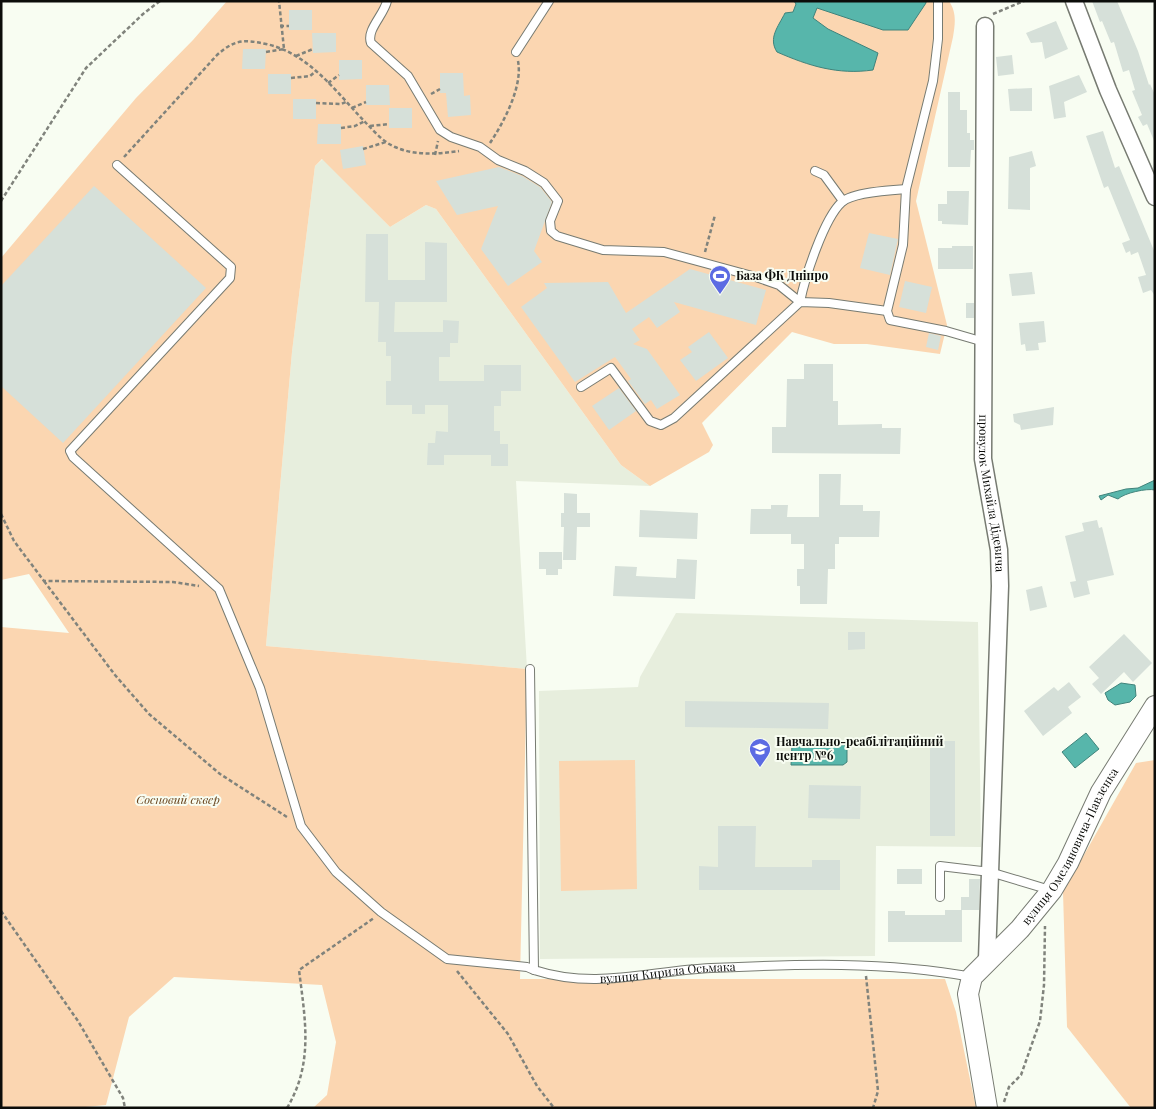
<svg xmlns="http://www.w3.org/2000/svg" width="1156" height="1109" font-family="'Playfair Display',serif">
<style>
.built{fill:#e7eedd}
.green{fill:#fbd6b1}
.water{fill:#57b6ab;stroke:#40837b}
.building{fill:#d6e0d9}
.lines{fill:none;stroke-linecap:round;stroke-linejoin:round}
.service-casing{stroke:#777b72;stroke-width:10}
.minor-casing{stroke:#777b72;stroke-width:19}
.tertiary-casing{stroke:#777b72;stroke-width:22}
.path{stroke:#80837c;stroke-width:2.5;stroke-dasharray:4 2.5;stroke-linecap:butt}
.service{stroke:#fff;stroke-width:8}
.minor{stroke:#fff;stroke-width:16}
.tertiary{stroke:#fff;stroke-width:20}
.labels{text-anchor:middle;stroke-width:4;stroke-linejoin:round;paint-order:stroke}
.poi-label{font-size:12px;font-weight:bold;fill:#0c0d0a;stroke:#f8fdf2;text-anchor:start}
.street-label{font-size:12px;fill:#0c0d0a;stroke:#f8fdf2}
.park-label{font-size:12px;font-style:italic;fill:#69451d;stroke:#f8fdf2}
</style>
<rect width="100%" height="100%" fill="#f8fdf2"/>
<g class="built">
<polygon points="323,159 390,227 426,205 436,209 621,465 650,486 516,481 527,669 266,646 292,352 315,166"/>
<polygon points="676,613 978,622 981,847 876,846 875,956 540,959 539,691 638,687 640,677"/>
</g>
<g class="green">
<path d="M227,1H949C957,13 955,24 953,37L916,201L947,325L940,354L867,344H834L792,332L702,423L713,445L709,452L650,486L621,465L436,209L426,205L390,227L322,159L315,166L292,352L266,646L527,669L520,979H945L956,1012L976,1108H313L327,1095L336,1042L322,985L174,977L129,1017L106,1105L75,1108L1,1107V627L69,633L29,574L1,580V258L136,98L193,40Z"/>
<polygon points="635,760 637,889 561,891 559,761"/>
<polygon points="1155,760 1155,1108 1131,1108 1067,1027 1063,892 1136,763"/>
</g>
<g class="water">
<path d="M794,1H926V3L908,30H883L817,8L813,18L828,29L878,53L873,70C838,75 809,66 777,52C768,38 778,27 785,13L793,12L796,4Z"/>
<path d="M1155,480V490C1147,488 1124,493 1118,499L1108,495L1101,500L1099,496L1126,489L1138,488Z"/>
<polygon points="1121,683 1135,685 1136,696 1130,702 1115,705 1108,700 1105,693"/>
<polygon points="1086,733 1099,749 1075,768 1062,752"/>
<polygon points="792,744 845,745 847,748 847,762 843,765 791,765"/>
</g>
<g class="building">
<polygon points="1092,1 1117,1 1138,51 1149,85 1150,84 1155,95 1155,143 1147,124 1143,126 1138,117 1142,115 1132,91 1135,90 1129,70 1123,72 1114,42 1111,43 1102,21 1100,22"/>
<rect x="289" y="10" width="23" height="20"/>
<polygon points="1056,21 1068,49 1045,59 1042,42 1031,43 1026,33"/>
<polygon points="312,33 336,33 336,52 313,53"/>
<polygon points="243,49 266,49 265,69 242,69"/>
<polygon points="1012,55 1014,74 998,76 996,57"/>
<polygon points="339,60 362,60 362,79 339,80"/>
<polygon points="440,73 463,73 464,96 470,95 471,115 448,117 446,93 440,93"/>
<rect x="268" y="74" width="23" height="20"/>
<polygon points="1079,75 1087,92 1064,102 1066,117 1054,119 1049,86"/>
<polygon points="366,85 389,85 390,105 366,105"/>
<polygon points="1032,88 1032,111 1010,111 1008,89"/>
<polygon points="948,92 960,92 960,110 967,110 967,133 970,133 970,140 974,140 974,150 971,150 970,167 948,167"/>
<rect x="293" y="99" width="23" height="20"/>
<rect x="389" y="108" width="23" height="20"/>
<polygon points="318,124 341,124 341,144 317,144"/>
<polygon points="1103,131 1115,168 1119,166 1155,253 1155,296 1151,290 1143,293 1138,277 1146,275 1138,252 1131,255 1130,251 1126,253 1122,243 1130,240 1108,186 1104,188 1086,136"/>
<polygon points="363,146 366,165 343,169 340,150"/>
<polygon points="1032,151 1036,166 1030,168 1030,210 1008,209 1009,157"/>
<polygon points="499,167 522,176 540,187 552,202 534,251 542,262 508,286 481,249 498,206 457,215 436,181"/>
<polygon points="94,186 206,288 63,443 1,386 1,286"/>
<polygon points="947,191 969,191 968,225 942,224 942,221 938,221 938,204 947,204"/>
<polygon points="869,233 898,239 890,275 860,268"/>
<polygon points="366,234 388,234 388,280 425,280 425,242 447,243 447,302 395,302 394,332 443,332 443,320 459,321 458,343 450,343 450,357 439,357 439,381 484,381 484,365 521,365 521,391 501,391 501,406 494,406 494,431 500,431 500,444 508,444 508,466 491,466 491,455 444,455 444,465 427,465 428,443 435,443 436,431 448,432 448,405 425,405 425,414 412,414 412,405 386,405 386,381 391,381 391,356 386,356 386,342 378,342 379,302 365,302"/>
<polygon points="952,246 973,246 973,269 938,269 938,248 952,248"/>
<polygon points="690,269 766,290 756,325 674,302 680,312 657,328 649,317 632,329 640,340 633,344 647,349 680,395 657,409 651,400 645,404 628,381 631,379 615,357 575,382 521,307 547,288 544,283 608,282 626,313"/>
<polygon points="1032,272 1035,294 1012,296 1009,274"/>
<polygon points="905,281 932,287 926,313 899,307"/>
<rect x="966" y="303" width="8" height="15"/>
<polygon points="1044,321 1046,342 1038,343 1039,350 1026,351 1025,344 1021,345 1019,323"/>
<polygon points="709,332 728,358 696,381 680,360 692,352 688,347"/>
<polygon points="929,333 941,336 938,350 926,347"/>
<polygon points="804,364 833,364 833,401 838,401 838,425 882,424 882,428 901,428 900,454 772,453 772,427 786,427 787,379 804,379"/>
<polygon points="619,388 636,411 609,430 592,406"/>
<polygon points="1054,407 1053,425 1021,430 1020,425 1014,422 1013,414"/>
<polygon points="819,474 841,474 840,505 863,505 863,511 880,511 879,537 839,537 839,544 835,544 835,569 828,569 827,604 800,604 800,586 797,586 797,569 804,569 804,544 791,544 791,534 750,534 751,509 771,509 771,505 788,505 787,517 819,517"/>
<polygon points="564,493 577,494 577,513 590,513 590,527 577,527 576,560 563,560 564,527 561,527 561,513 564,513"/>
<polygon points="640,510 698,513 697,539 639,537"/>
<polygon points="1097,520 1099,528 1102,527 1114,575 1087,581 1090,594 1074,598 1070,582 1076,581 1065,536 1084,531 1082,523"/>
<polygon points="539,552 562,552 562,569 558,569 558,575 546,575 546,569 539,569"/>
<polygon points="677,559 697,560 695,599 613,596 615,566 637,567 636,576 676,578"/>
<polygon points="1042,586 1047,607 1030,611 1026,590"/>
<polygon points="848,632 865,632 865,649 848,650"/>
<polygon points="1124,634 1152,663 1133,682 1124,672 1101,694 1092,684 1099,678 1089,667"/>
<polygon points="1069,682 1081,697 1068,707 1072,713 1043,736 1024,711 1054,687 1058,691"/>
<polygon points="685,701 829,703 828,729 685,727"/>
<rect x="930" y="741" width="25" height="95"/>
<polygon points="809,785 861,786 860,819 808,818"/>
<polygon points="718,826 756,826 755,867 812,867 812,860 840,860 840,890 699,890 699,866 718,867"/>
<rect x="897" y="869" width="25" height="15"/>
<polygon points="969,879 980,879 979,910 961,910 961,897 969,897"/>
<polygon points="945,910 962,910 962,942 888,942 888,911 905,911 905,915 945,915"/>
</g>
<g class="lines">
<g class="service-casing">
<g id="service">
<path d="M387,1C384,15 366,30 371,43L408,76L440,130L451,137L480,147L498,160L525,171L544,183L558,201L550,221L551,231L557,236L603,250L664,252L756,277L779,285L800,302C805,277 824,218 842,202C853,192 891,190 906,189"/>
<polyline points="938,1 938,39 933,81 906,189 903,245 887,311 890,320 946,331 984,342"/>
<polyline points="516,52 549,1"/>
<polyline points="117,165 231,267 230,278 70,451 73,457 219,589 260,688 301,826 336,872 381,912 447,959 527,967 534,970"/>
<polyline points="815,171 824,175 843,201"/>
<polyline points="581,387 611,368 650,421 661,425 674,418 800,302 829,303 887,311"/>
<path id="s1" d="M530,669L534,970C596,990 648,971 711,968C797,964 886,961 972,977"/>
<polyline points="940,897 940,866 990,872 1050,890"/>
</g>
</g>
<g class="minor-casing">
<g id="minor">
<polyline points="1074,1 1108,90 1155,197"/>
<path id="s2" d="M985,26L983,459L999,550L1000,586L987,959"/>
</g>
</g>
<g class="tertiary-casing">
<g id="tertiary">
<path id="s3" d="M987,1108L968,994L972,977L1020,929L1052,890L1068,863L1101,792L1155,706"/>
</g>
</g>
<g class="path">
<polyline points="993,14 1024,1"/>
<polyline points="280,26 289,26"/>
<polyline points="266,52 284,49 279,1"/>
<polyline points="296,56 313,49"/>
<polyline points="291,78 310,76 316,71"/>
<polyline points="328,83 339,75"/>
<polyline points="431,94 440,89"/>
<polyline points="316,103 341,104 346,102"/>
<polyline points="352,108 366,102"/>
<polyline points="370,126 389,124"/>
<polyline points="341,128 355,126 365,121"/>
<path d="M490,143C504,122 523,86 518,61"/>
<polyline points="363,149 386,142"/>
<polyline points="435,155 438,141"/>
<path d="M124,157L217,55C234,40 243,39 266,44C309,53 337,93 366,123C374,131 383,142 395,147C416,156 437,154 459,151"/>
<polyline points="1,201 86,68 143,14 160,1"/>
<polyline points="705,252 715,215"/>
<polyline points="1,514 14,541 44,581 173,582 199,586"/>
<polyline points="44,581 115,675 149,714 220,774 287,817"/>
<polyline points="1,911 78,1021 123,1098 125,1108"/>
<polyline points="457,971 508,1034 537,1086 554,1108"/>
<polyline points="866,976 878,1091 873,1108"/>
<polyline points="1004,1102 1009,1087 1021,1075 1040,1021 1044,985 1045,926"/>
<path d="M287,1108C314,1063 305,1019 299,970L374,918"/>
</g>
<use href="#service" class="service"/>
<use href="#minor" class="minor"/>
<use href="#tertiary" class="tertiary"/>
</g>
<defs>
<g id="stadium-pin" transform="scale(1.125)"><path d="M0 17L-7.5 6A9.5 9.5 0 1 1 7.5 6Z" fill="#5c6be3" stroke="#f8fdf2"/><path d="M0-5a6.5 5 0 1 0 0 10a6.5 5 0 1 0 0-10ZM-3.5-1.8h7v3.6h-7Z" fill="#fff"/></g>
<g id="school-pin" transform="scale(1.125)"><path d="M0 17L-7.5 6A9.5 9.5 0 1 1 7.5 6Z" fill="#5c6be3" stroke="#f8fdf2"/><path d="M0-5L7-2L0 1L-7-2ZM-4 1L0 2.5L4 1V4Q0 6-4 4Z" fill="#fff"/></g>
</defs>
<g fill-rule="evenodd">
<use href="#stadium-pin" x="720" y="276"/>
<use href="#school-pin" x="760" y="749"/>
</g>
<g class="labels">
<g class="poi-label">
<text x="736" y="280">База ФК Дніпро</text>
<text x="776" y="746">Навчально-реабілітаційний<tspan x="776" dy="14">центр №6</tspan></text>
</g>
<g class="street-label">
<text dy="4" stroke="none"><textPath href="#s2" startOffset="468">провулок Михайла Дідевича</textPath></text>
<text dy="4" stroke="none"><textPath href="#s3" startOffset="298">вулиця Омеляновича-Павленка</textPath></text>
<text dy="4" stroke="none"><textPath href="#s1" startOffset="436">вулиця Кирила Осьмака</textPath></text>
</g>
<g class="park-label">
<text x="178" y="804">Сосновий сквер</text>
</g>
</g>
<rect width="1156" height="1109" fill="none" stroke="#0c0d0a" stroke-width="5"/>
</svg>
